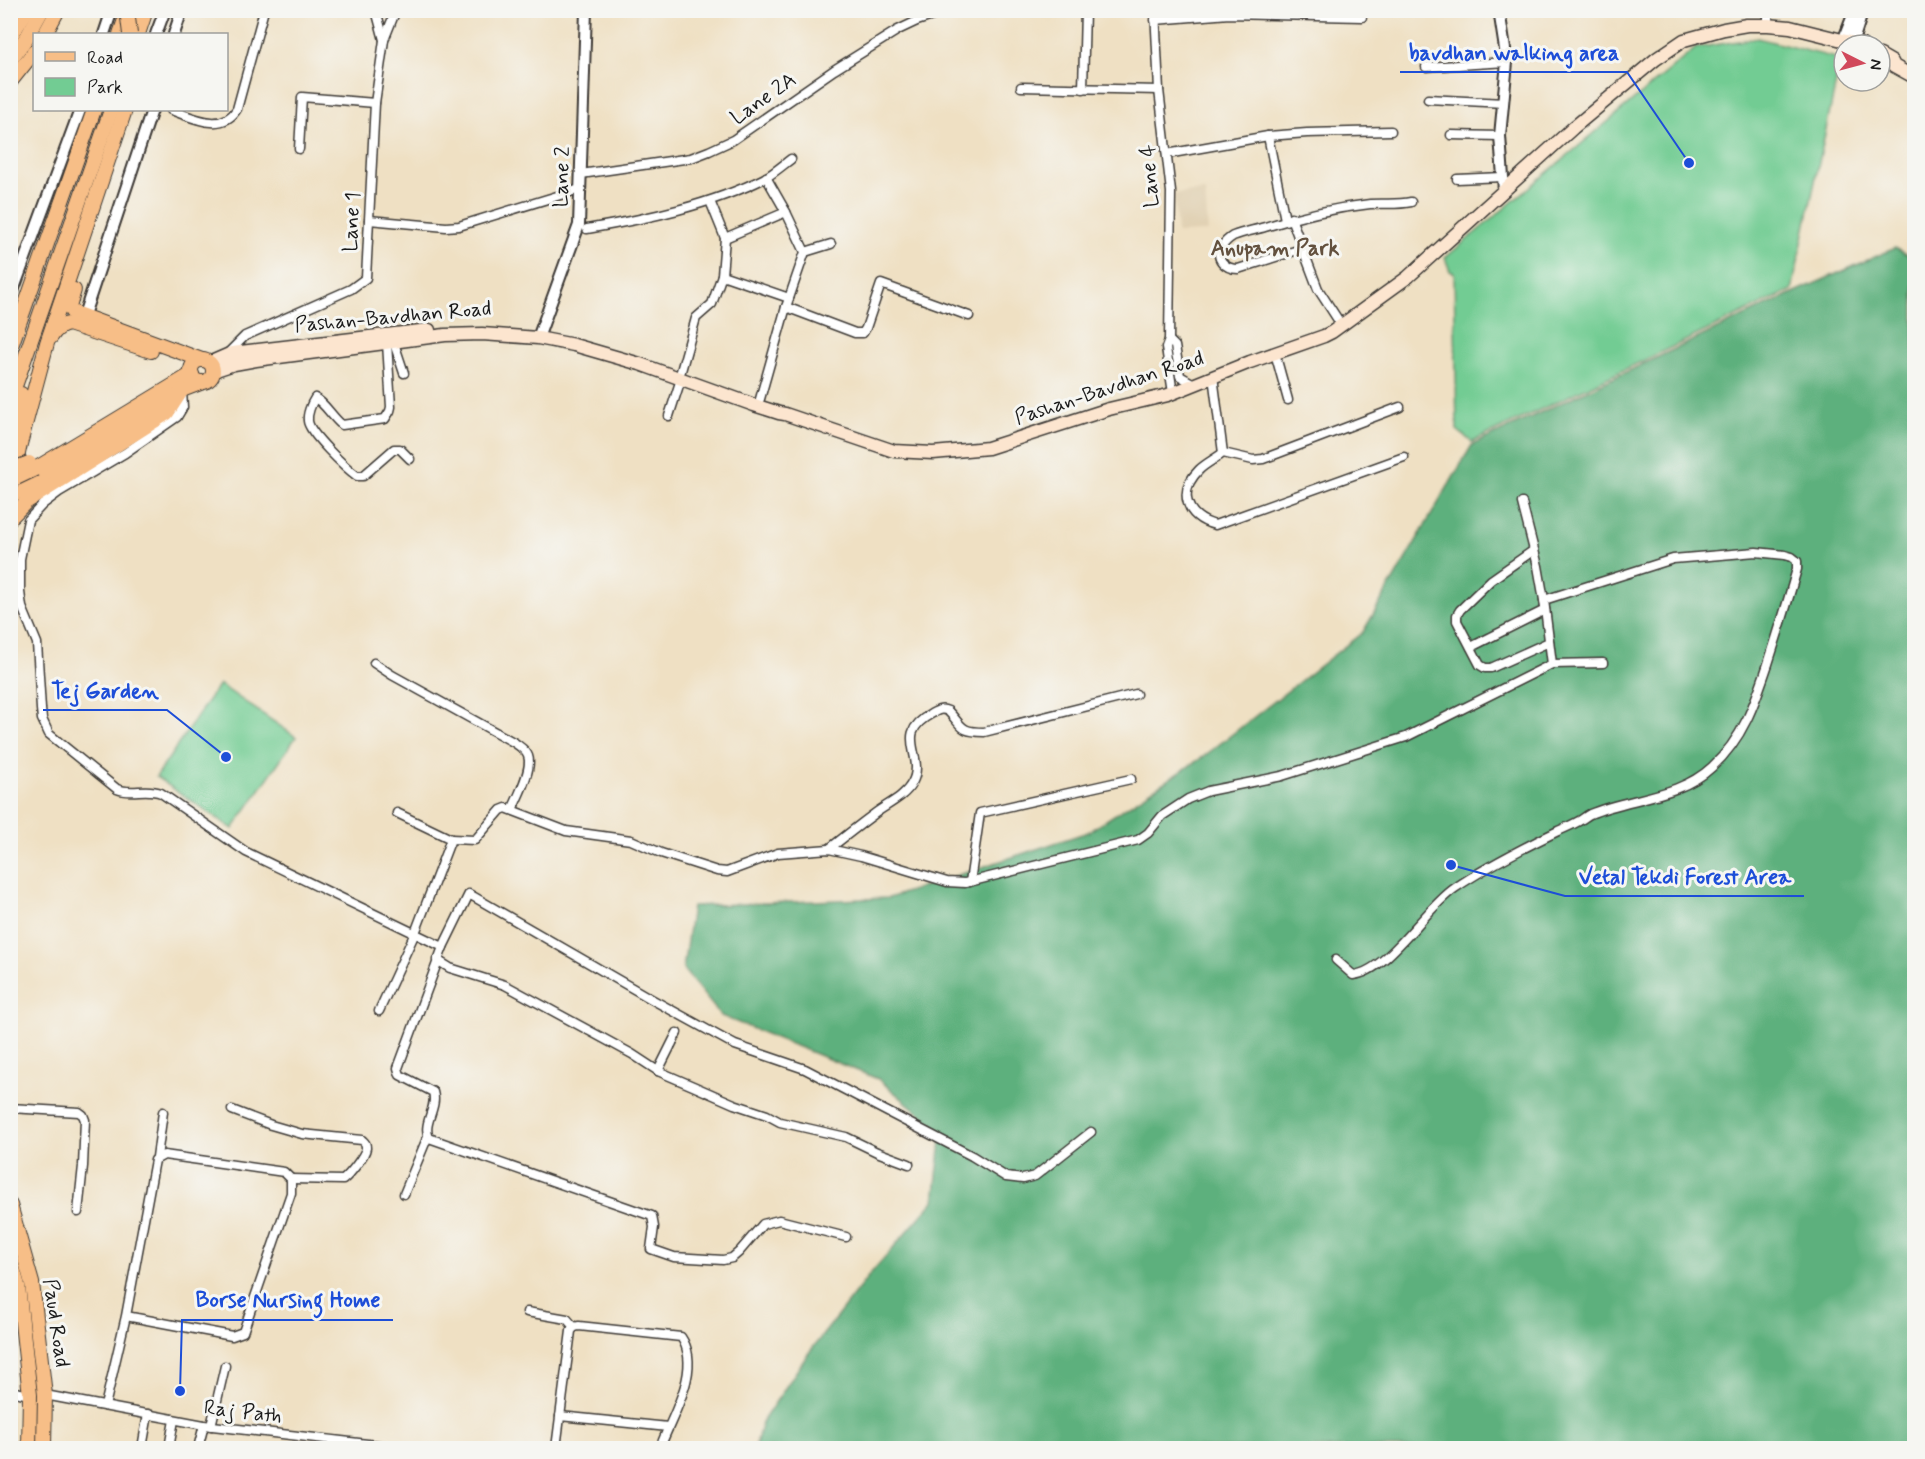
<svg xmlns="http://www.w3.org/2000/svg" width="1925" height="1459" font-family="Mynerve,sans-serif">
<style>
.built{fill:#e1d1b4}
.green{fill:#72cc93;stroke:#477458;stroke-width:1.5}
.forest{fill:#5db07d;stroke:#3c664c;stroke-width:1.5}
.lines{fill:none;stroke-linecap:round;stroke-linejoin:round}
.minor-casing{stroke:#3c3935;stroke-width:11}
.tertiary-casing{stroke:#3c3935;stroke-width:14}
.secondary-casing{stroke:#3c3935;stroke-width:15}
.primary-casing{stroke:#3c3935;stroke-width:16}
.trunk-casing{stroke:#3c3935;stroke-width:16}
.minor{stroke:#fff;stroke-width:8}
.tertiary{stroke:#fff;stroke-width:10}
.secondary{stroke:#fce5cf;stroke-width:12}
.primary{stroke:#f7be87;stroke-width:14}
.trunk{stroke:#f7be87;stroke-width:14}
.primary-bridge-casing{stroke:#3c3935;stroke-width:16;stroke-linecap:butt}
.primary-bridge{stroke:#f7be87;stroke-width:14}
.labels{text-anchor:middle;stroke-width:6;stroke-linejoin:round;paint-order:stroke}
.street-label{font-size:21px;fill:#1c1c1c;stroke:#f6f6f2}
.neighbourhood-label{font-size:22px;font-weight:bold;fill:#63513f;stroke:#f6f6f2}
.leader{fill:none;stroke:#1d4ed8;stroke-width:2}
.callout-dot{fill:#1d4ed8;stroke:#f6f6f2;stroke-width:2}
.callout-label{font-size:22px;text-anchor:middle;font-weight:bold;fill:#1d4ed8;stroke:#f6f6f2;stroke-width:6;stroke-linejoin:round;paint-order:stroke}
</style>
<rect width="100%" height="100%" fill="#f6f6f2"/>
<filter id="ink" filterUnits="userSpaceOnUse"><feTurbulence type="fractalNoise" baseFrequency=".0167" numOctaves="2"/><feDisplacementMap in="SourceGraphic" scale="12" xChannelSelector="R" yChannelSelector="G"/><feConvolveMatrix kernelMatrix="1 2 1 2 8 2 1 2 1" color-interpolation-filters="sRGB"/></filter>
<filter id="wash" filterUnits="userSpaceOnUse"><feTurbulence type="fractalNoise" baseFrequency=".008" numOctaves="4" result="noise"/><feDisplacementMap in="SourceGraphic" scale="24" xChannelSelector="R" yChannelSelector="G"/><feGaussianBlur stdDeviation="1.35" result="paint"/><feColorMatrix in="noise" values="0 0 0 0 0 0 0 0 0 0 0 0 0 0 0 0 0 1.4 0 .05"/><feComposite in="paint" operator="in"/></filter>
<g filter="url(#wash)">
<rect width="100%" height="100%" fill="#efe0c3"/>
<polygon class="built" points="1205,191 1208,232 1177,233 1174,194"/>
<g class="green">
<polygon points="1757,38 1836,58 1839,68 1792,290 1472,442 1457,430 1454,273 1450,271 1445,258 1696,48"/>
<polygon points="219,684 296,737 233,829 156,777"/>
</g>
<polygon class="forest" points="1895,248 1914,258 1914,1448 755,1448 762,1422 808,1354 870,1274 934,1201 942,1132 878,1079 721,1016 683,969 692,906 889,898 1088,832 1203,757 1363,632 1472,445 1793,293"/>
</g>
<g filter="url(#ink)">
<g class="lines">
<g class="minor-casing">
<g id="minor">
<polyline points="376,10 384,40"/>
<polyline points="1155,10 1159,90 1171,192 1169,340 1166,348 1173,393"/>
<polyline points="1155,20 1229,14 1362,17"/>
<polyline points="1768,25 1768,10"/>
<polyline points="1426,67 1507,62"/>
<polyline points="1021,87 1159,90"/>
<polyline points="1083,89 1085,10"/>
<polyline points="1428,99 1504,103"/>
<path d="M171,110C192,117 222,134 237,109L264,10"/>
<polyline points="1451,135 1500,136"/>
<polyline points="1268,136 1285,220"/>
<polyline points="299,149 302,97 375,103"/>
<polyline points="1167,154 1268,136 1307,133 1391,131"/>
<polyline points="581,174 691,158 709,151 733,140 834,70 898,30 917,21 951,10"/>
<polyline points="1457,179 1503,177"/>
<polyline points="1291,218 1318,289 1342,326"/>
<polyline points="369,220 446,227 459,226 580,189"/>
<path d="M587,229C646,219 711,205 765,178C774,173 783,165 791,159"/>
<polyline points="725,238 786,212"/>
<path d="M1301,249L1238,269C1232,269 1226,267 1222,262C1214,252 1225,241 1233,236C1243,232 1255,230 1265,227C1299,216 1334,208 1370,204C1384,203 1397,205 1411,202"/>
<polyline points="805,252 831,244"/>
<polyline points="722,275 789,298"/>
<polyline points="786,307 855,333 863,333 866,328 881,284 969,316"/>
<polyline points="1169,340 1175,346 1180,376 1194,384"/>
<path d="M387,343L391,407L390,411L385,419L342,425C332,417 325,403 315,398C311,404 307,414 308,421C309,433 346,468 357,476H363L394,449H400L410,459"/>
<polyline points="394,343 404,373"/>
<polyline points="1275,353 1288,400"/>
<polyline points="227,354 245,336 351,289 366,278 375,103 384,40 396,10"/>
<polyline points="681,371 696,318 712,304 722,275 725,238 710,201"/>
<polyline points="1213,376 1223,453"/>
<path d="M182,391L183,407L177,417L125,453L59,492L43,504L28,520L20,559V592L22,607L37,643L41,709L42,719L49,734L117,789C131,795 146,787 161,793L246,852L443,947L398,1068L400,1075L433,1092C438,1108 422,1123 429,1138L652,1216L654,1227L651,1249L674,1257L723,1260L732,1258L739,1252L763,1224L779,1220L846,1237"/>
<polyline points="760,399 786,307 805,252 786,212 766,177"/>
<path d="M1400,407L1263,459L1253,460L1223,453C1215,459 1205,464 1199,470C1177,492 1186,517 1215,525L1404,457"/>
<polyline points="669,416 681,379"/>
<polyline points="1522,503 1538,566 1544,600"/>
<polyline points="1534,550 1491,580 1460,610 1457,615 1457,621 1480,665 1485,668 1491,668 1549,642"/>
<polyline points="1471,647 1545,610"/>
<path d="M374,663L392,675L515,743C520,747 526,750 528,756C533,769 517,798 512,810"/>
<polyline points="451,839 475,840 501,810 506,808 566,831 631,840 661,853 717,871 727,872 778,853 829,849 861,856 947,882 965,883 1138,840 1148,833 1162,816 1188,799 1208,791 1282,776 1406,737 1552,664 1603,663"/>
<path d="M829,849C843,838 858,826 873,815C885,805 904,798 912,783C927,756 892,735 931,714C938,710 941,708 948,711C963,726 959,732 984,732L1136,694"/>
<polyline points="970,882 980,813 1131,779"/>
<polyline points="443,947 469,894 653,1000 735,1045 805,1069 972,1156 1006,1177 1023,1179 1035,1176 1091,1132"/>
<polyline points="437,960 450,968 505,985 632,1054 658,1071 693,1086 734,1104 767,1115 780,1122 846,1137 877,1152 909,1164"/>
<path d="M1336,960L1353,975C1388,972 1425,908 1455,888C1487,866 1523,848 1558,831C1565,828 1572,825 1579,821C1583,819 1586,816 1590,814C1630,797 1679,798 1712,767C1743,739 1755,703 1768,664C1778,633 1788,601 1797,569V561L1792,557L1785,555L1756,552L1673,559L1544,600L1552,664"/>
<polyline points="379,1011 415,933 451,839 397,813"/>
<polyline points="658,1071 677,1033"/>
<polyline points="10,1108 79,1112 83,1115 85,1120 83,1166 78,1212"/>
<path d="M232,1110L271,1125L302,1134L362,1140C365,1143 366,1143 366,1148C365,1156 349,1175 343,1180L291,1179"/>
<polyline points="157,1157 163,1112"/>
<polyline points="404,1194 428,1136"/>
<polyline points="527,1312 567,1319 574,1327"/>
<path d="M574,1327L579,1326L681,1337C703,1369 671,1417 660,1448"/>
<polyline points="10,1391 30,1395"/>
<polyline points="45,1395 204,1425 402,1448"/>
<polyline points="105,1406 126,1316 155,1160 164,1155 284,1172 291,1179 291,1193 243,1332 232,1336 126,1316"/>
<polyline points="560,1416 668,1427"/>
<polyline points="211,1426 225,1366"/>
<polyline points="142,1448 148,1414"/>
<polyline points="169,1448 174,1420"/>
<polyline points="198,1448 204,1425"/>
<polyline points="556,1448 571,1331 574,1327"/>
</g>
</g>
<g class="tertiary-casing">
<g id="tertiary">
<polyline points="1499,10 1507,62 1500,136 1504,191"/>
<polyline points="104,34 112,10"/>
<polyline points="156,34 165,10"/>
<polyline points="174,34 182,10"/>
<polyline points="1843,41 1855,10"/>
<polyline points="1852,44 1863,10"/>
<polyline points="10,299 80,110"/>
<polyline points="81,324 152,110"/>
<polyline points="538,338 579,225 586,10"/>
</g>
</g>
<g class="secondary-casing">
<g id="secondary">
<polyline points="1880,55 1892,62 1894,66 1914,77"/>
<polyline points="209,363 232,353 429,330"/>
<polyline points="213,371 234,364 256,360 445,335 482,334 538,338 574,345 640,364 754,405 779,413 785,414 894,451 933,453 988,448 1109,409 1168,395 1250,362 1324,336 1332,332 1408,277 1573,128 1656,59 1684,40 1724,29 1747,25 1768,25 1790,27 1862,45"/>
</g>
</g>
<g class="primary-casing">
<g id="primary">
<polyline points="45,34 58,10"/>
<polyline points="10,37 27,10"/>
<polyline points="10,60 27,37 42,10"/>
<polyline points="10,82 34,52"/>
<polyline points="74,290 69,307 72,312 202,360"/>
<path d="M51,337C55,330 61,325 69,324L151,351"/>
<circle cx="202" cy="371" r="11"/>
<polyline points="35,469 192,374"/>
<polyline points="10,491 20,444 47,343 125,110"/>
<polyline points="10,496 44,478 182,390 203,382"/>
<polyline points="10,1205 32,1283 45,1395 44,1448"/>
<polyline points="10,1258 18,1286 30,1395 29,1448"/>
</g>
</g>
<g class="trunk-casing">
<g id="trunk">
<polyline points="120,34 128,11"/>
<polyline points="138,34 146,10"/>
<polyline points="10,349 94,110"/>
<polyline points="10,403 14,389 111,110"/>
<polyline points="10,430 21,394"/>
<polyline points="10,518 26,502 167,413 182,390"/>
</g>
</g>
<use href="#minor" class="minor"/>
<use href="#tertiary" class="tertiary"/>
<use href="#secondary" class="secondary"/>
<use href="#primary" class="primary"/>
<use href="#trunk" class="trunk"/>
<g class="primary-bridge-casing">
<g id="primary-bridge">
<polyline points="127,10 130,34"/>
<polyline points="10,470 29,463"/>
<polyline points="10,481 35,469"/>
</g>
</g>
<use href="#primary-bridge" class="primary-bridge"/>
</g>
</g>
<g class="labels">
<g class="street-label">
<text transform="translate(763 98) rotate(-35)" y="7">Lane 2A</text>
<text transform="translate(1149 176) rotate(-94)" y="7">Lane 4</text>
<text transform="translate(561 177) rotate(-88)" y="7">Lane 2</text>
<text transform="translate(351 222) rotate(-87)" y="7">Lane 1</text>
<text transform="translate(393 316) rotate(-5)" y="7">Pashan-Bavdhan Road</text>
<text transform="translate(1109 387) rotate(-18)" y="7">Pashan-Bavdhan Road</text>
<text transform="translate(57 1323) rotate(82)" y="7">Paud Road</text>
<text transform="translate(243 1411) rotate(7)" y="7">Raj Path</text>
</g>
<g class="neighbourhood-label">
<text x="1275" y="255">Anupam Park</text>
</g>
</g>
<path class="leader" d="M1689 163L1627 72H1400M226 757L167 710H43M1451 865L1565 896H1804M180 1391L182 1320H393"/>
<g class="callout-dot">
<circle cx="1689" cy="163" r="6"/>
<circle cx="226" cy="757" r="6"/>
<circle cx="1451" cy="865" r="6"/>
<circle cx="180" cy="1391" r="6"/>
</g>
<g class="callout-label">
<text x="1514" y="60">bavdhan walking area</text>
<text x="105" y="698">Tej Garden</text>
<text x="1685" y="884">Vetal Tekdi Forest Area</text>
<text x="288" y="1307">Borse Nursing Home</text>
</g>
<rect width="1925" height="1459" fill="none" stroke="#f6f6f2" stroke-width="36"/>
<rect x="33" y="33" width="195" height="78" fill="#f6f6f2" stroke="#9f9f9c" stroke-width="1.5"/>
<rect x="45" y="52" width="30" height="9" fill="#f7be87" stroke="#9f9f9c" stroke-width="1.5"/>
<text x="87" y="63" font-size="18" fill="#1c1c1c">Road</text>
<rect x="45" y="78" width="30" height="18" fill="#72cc93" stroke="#9f9f9c" stroke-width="1.5"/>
<text x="87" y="93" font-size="18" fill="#1c1c1c">Park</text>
<g transform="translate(1862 63) rotate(96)"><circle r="28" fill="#f6f6f2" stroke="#9f9f9c" stroke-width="1.5"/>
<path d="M0-4.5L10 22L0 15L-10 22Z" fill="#d1495b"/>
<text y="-9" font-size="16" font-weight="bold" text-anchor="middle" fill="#1c1c1c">N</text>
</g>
</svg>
